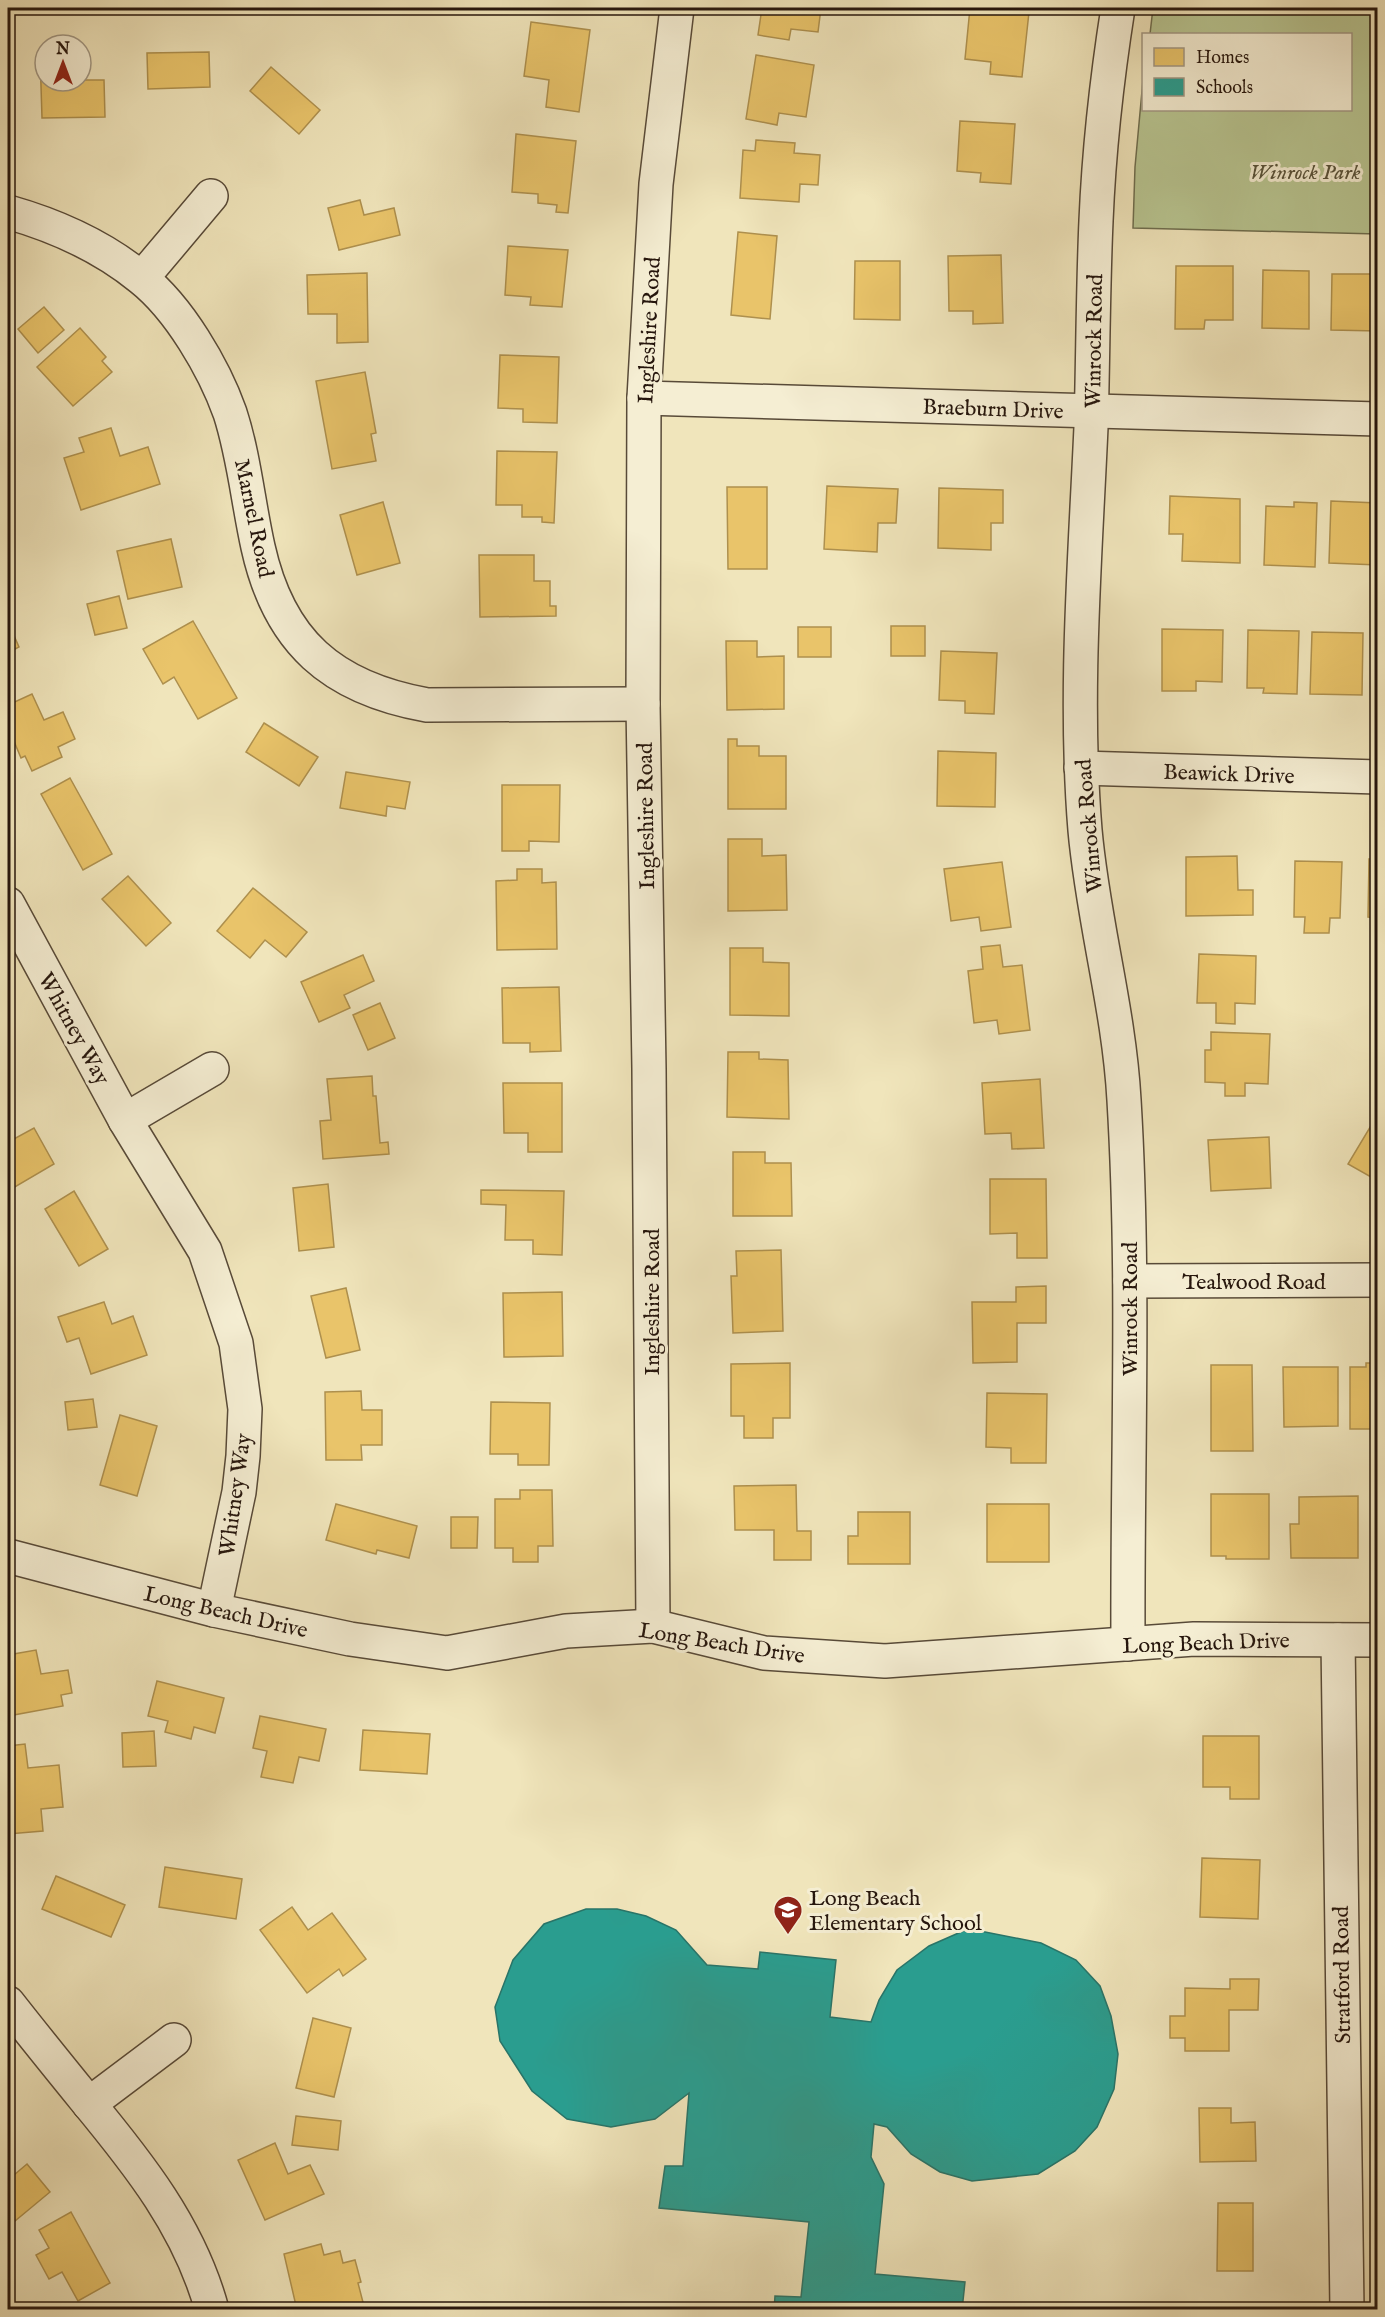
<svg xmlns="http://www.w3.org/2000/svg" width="1385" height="2317" font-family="'IM FELL English',serif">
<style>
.green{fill:#b8c591;stroke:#6f6e4f;stroke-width:1.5}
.homes{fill:#e9c46a;stroke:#ae904e;stroke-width:1.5}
.schools{fill:#2a9d8f;stroke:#297468;stroke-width:1.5}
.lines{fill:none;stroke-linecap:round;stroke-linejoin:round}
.minor-casing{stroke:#584a38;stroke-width:36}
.minor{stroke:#f5eed3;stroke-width:33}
.labels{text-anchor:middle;stroke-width:6;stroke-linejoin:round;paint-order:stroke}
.park-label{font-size:22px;font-style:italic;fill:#59533b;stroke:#f5eed3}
.street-label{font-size:22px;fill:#26160d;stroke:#f5eed3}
.poi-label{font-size:22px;fill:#26160d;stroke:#f5eed3;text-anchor:start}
</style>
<rect width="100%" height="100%" fill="#f0e5bb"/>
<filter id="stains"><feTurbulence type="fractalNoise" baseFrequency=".00333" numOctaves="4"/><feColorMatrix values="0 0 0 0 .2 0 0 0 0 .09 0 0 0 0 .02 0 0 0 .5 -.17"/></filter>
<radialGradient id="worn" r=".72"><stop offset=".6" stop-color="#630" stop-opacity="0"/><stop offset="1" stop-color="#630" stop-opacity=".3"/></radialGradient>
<polygon class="green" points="1153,8 1377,8 1377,234 1133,228 1135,167 1143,80 1144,110 1350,110 1350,34 1150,34"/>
<g class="homes">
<polygon points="762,8 821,8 818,32 791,29 789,40 758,35"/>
<polygon points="970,8 1029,12 1022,77 990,74 991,62 965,59"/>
<polygon points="531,22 590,30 579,112 546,107 549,80 524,76"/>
<polygon points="209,52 210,87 148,89 147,53"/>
<polygon points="81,53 84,53 85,80 104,80 105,117 42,118 40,54 45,54 45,81 81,81"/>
<polygon points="756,55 814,65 806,117 779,113 777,125 746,119"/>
<polygon points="271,67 320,110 299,134 250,91"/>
<polygon points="960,121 1015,124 1011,184 980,182 981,173 957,171"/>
<polygon points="516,134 576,141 568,213 556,212 557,205 538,203 538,194 512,192"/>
<polygon points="756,140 795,143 794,153 820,155 818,185 800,184 799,202 740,198 743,150 755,151"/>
<polygon points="360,200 364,215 394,208 400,235 339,250 328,208"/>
<polygon points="738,232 777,236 770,319 731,315"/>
<polygon points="508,246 568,250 562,307 530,305 531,297 505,295"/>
<polygon points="1001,255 1003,323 973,324 973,311 949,311 948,256"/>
<polygon points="855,261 900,261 900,320 854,319"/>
<polygon points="1176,266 1233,266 1233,320 1205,320 1204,329 1175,329"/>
<polygon points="1263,270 1309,271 1309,329 1262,328"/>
<polygon points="367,273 368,342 337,343 337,314 308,314 307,275"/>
<polygon points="1332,274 1378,274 1378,331 1331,330"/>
<polygon points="44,307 64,330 38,353 18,329"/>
<polygon points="80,328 106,357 102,361 112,372 73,406 37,367"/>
<polygon points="500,355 559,357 557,423 523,422 523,409 498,408"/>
<polygon points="365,372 376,433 371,434 376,461 332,469 316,381"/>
<polygon points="111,428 120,456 148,447 160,484 81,510 64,458 84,452 79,438"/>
<polygon points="497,451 557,452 554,523 542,522 542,517 522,517 522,505 496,505"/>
<polygon points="827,486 898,489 896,523 878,523 877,552 824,549"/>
<polygon points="727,487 767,487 767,569 728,569"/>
<polygon points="939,488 1003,490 1003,523 991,523 991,550 938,548"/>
<polygon points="1170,496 1240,499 1240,563 1182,561 1183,534 1169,534"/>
<polygon points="1331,501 1378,503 1378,565 1329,563"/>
<polygon points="383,502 400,563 357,575 340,515"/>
<polygon points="1294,502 1317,503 1315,567 1264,565 1266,506 1294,507"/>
<polygon points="171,539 182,587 128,599 117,551"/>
<polygon points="479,555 534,555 534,581 550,581 550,606 556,606 556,616 480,617"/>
<polygon points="119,596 127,628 95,635 87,604"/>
<polygon points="193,621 237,698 198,719 174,677 163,684 143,649"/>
<polygon points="8,622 19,647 8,653"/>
<rect x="891" y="626" width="34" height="30"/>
<rect x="798" y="627" width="33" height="30"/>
<polygon points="1162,629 1223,630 1222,682 1196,681 1196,691 1162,691"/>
<polygon points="1248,630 1299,631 1297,694 1263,693 1264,688 1247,688"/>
<polygon points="1312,632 1363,633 1362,695 1310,694"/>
<polygon points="726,641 757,641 757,657 784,656 784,709 727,710"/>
<polygon points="941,651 997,653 994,714 965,713 965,701 939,700"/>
<polygon points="32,694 44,720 63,712 75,739 58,747 62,757 32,771 25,756 21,758 8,727 8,705"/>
<polygon points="264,723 318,757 299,786 246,752"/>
<polygon points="728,739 737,739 737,746 759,746 759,756 786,756 786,809 728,809"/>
<polygon points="938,751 996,753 995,807 937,806"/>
<polygon points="346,772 410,782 405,809 387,806 386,816 340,808"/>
<polygon points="70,778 112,854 83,870 41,794"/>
<polygon points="502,785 560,785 559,842 529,841 529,851 502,851"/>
<polygon points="728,839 762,839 762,856 786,855 787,910 728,911"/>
<polygon points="1237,856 1238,890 1253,890 1253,915 1186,916 1186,857"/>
<polygon points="1369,859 1378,859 1378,918 1368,917"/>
<polygon points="1295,861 1342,862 1340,918 1330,918 1329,933 1304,933 1305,917 1294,917"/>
<polygon points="1002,862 1011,927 981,931 979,917 951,921 944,869"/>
<polygon points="517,869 542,869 542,883 556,882 557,949 497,950 496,881 517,880"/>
<polygon points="128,876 171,923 146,946 102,899"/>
<polygon points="253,888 307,932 286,957 265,940 250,958 217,931"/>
<polygon points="1000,945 1003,967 1022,965 1030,1030 999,1034 997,1020 974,1023 968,971 983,969 981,947"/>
<polygon points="730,948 763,948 763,962 789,963 789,1016 730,1015"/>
<polygon points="1199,954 1256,956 1255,1004 1235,1003 1235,1024 1216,1023 1216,1003 1197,1003"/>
<polygon points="363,955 374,981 344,995 350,1008 319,1022 301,982"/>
<polygon points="559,987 561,1051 530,1052 530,1043 503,1043 502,988"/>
<polygon points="380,1003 395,1038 368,1050 353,1015"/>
<polygon points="1211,1032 1270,1034 1268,1084 1245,1083 1245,1096 1225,1096 1225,1083 1205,1082 1205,1050 1211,1050"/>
<polygon points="728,1052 759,1052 759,1059 788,1060 789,1119 727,1117"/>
<polygon points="372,1076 373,1096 376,1096 380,1143 388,1142 389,1154 323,1159 320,1121 331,1120 327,1079"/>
<polygon points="1040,1079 1044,1148 1012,1149 1011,1133 985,1134 982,1083"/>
<polygon points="503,1083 562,1083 562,1152 528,1152 528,1133 504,1133"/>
<polygon points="1372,1124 1378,1127 1378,1181 1348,1164"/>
<polygon points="8,1127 14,1139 34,1128 54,1164 8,1191"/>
<polygon points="1269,1137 1271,1188 1211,1191 1208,1140"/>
<polygon points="733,1152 765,1152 765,1163 791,1163 792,1216 733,1216"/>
<polygon points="990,1179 1046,1179 1047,1258 1017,1258 1017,1233 990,1234"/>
<polygon points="328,1184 334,1247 299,1251 293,1188"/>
<polygon points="481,1190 564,1191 562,1255 533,1254 533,1240 505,1240 506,1205 481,1204"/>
<polygon points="74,1191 108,1249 79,1266 45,1209"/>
<polygon points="781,1250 783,1331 733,1333 731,1276 737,1276 736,1251"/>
<polygon points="1046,1286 1046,1323 1017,1323 1017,1362 973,1363 972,1302 1016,1302 1016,1287"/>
<polygon points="346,1288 360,1350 326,1358 311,1296"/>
<polygon points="562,1292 563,1356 504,1357 503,1293"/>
<polygon points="104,1302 112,1324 133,1316 147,1355 91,1374 79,1338 67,1342 58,1317"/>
<polygon points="790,1363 790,1418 773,1418 773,1438 744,1438 744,1416 731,1416 731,1364"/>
<polygon points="1366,1363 1378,1363 1378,1429 1350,1429 1350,1367 1366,1367"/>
<polygon points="1211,1365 1252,1365 1253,1451 1211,1451"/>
<polygon points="1283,1367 1338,1367 1338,1426 1284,1427"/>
<polygon points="361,1391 362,1410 382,1410 382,1445 361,1445 362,1460 326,1460 325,1392"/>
<polygon points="987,1393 1047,1394 1046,1463 1011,1463 1011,1448 986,1447"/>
<polygon points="93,1399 97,1427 68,1430 65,1402"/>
<polygon points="491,1402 550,1403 549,1465 518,1465 518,1454 490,1454"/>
<polygon points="120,1415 157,1426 137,1496 100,1485"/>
<polygon points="796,1485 797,1531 811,1531 811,1560 774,1560 774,1530 735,1530 734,1486"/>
<polygon points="520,1490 552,1490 553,1546 538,1546 538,1562 513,1562 513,1548 495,1548 495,1499 520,1499"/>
<polygon points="1211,1494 1269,1494 1269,1559 1226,1559 1226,1556 1211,1556"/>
<polygon points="1358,1496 1358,1558 1291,1558 1290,1524 1299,1524 1299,1497"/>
<polygon points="336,1504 417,1526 409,1558 377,1550 376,1554 326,1540"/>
<rect x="987" y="1504" width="62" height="58"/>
<polygon points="858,1512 910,1512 910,1564 848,1564 848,1536 858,1536"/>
<polygon points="451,1517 478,1517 477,1548 451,1548"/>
<polygon points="36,1650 41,1674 68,1670 72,1693 61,1695 63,1706 8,1716 8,1655"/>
<polygon points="157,1681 224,1698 215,1733 194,1727 191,1739 165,1732 168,1721 148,1716"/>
<polygon points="260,1716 326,1729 319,1761 299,1757 293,1783 261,1777 267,1751 253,1748"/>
<polygon points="363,1730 430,1734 427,1774 360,1770"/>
<polygon points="154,1731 156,1766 123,1767 122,1733"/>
<polygon points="1203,1736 1259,1736 1259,1799 1230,1799 1230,1787 1203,1787"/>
<polygon points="25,1744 28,1768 59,1765 63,1807 41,1809 43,1831 8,1834 8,1808 10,1808 8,1746"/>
<polygon points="1202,1858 1260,1860 1258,1919 1200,1917"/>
<polygon points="165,1867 242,1879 236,1919 159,1907"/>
<polygon points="56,1876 125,1905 111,1937 42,1909"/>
<polygon points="292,1907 308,1930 332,1913 366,1959 343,1976 339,1969 307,1993 260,1930"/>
<polygon points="1230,1979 1259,1979 1258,2010 1229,2010 1229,2051 1185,2051 1185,2038 1170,2038 1170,2016 1185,2016 1185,1988 1230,1989"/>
<polygon points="313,2018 351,2028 334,2097 296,2088"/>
<polygon points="1199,2108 1231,2108 1231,2123 1255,2122 1256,2161 1200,2162"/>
<polygon points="296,2116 341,2121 338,2150 292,2145"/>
<polygon points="275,2143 288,2174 310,2165 324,2194 265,2220 238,2160"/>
<polygon points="27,2164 50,2192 9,2226 8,2180"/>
<polygon points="1218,2203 1253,2203 1253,2271 1217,2271"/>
<polygon points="71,2212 110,2283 78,2301 62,2272 49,2279 36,2255 49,2248 39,2230"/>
<polygon points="321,2244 324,2255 340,2251 343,2263 355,2260 361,2282 358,2283 365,2310 297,2310 284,2254"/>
</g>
<polygon class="schools" points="586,1909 617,1909 646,1916 676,1930 707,1965 758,1969 760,1952 836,1960 830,2017 871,2022 879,2000 897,1970 929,1946 963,1931 975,1930 1041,1943 1076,1960 1100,1986 1111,2016 1118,2054 1114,2089 1097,2127 1075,2151 1038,2174 972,2181 940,2172 911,2154 887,2127 874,2124 871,2157 884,2184 875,2274 965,2282 962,2310 774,2310 775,2296 801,2297 809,2222 659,2208 665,2166 683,2166 689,2093 655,2119 611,2127 567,2119 532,2091 500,2041 495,2007 513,1960 544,1924"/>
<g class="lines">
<g class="minor-casing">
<g id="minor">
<path d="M1118,8C1107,78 1099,149 1096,221C1093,289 1093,358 1091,427C1085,561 1074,696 1085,830C1093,921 1119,1009 1124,1100C1135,1281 1127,1462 1128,1644"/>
<path d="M8,212C54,225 103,247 141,278C179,308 214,368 230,413C244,456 248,502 258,547C279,642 332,688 427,705L643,704"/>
<polyline points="142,278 211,196"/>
<polyline points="644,398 1378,419"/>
<polyline points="1081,768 1378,777"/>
<polyline points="8,904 125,1120 205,1251 236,1343 245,1409 243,1456 239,1492 214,1610"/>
<polyline points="125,1120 212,1069"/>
<polyline points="1130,1281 1378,1280"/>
<polyline points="8,1556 214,1610 350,1639 447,1653 566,1631 653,1626 764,1653 885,1661 1194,1639 1378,1640"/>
<polyline points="653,1626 649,1069 643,704 644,398 656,184 677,8"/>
<polyline points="1338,1640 1347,2310"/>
<path d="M8,2003C33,2035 59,2067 85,2099C138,2163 190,2228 212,2310"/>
<polyline points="89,2104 174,2040"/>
</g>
</g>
<use href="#minor" class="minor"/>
</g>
<defs>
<g id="school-pin" transform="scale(1.5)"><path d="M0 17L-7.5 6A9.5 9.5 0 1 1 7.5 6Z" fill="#8f2418" stroke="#f5eed3"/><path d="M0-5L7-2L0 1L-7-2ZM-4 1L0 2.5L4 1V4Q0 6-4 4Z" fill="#fff"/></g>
</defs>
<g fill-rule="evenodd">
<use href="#school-pin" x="788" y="1910"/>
</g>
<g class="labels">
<g class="park-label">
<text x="1305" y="179">Winrock Park</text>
</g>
<g class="street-label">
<text transform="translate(648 330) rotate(-87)" y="8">Ingleshire Road</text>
<text transform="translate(1093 341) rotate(-89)" y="8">Winrock Road</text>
<text transform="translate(993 408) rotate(2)" y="8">Braeburn Drive</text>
<text transform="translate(255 518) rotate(78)" y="8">Marnel Road</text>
<text transform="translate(1229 773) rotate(2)" y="8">Beawick Drive</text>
<text transform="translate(645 816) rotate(-91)" y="8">Ingleshire Road</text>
<text transform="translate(1088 826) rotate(-95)" y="8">Winrock Road</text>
<text transform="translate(75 1028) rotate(61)" y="8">Whitney Way</text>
<text x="1254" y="1289">Tealwood Road</text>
<text transform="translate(651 1302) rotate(-90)" y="8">Ingleshire Road</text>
<text transform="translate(1129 1309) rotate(-90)" y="8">Winrock Road</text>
<text transform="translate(234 1495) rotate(-82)" y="8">Whitney Way</text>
<text transform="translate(226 1611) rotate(13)" y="8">Long Beach Drive</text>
<text transform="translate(722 1642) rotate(9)" y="8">Long Beach Drive</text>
<text transform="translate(1206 1642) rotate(-2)" y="8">Long Beach Drive</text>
<text transform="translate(1341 1975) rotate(-91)" y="8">Stratford Road</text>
</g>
<g class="poi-label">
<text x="809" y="1905">Long Beach<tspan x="809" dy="25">Elementary School</tspan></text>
</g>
</g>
<rect width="1385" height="2317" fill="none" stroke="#f0e5bb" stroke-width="30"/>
<rect x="9" y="9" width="1367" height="2299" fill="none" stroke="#26160d" stroke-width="3"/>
<rect x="15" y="15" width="1355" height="2287" fill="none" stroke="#26160d" stroke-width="1.5"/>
<rect x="1142" y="33" width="210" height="78" fill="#f5eed3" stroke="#a29884" stroke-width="1.5"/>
<rect x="1154" y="48" width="30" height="18" fill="#e9c46a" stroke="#a29884" stroke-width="1.5"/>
<text x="1196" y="63" font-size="18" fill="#26160d">Homes</text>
<rect x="1154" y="78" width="30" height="18" fill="#2a9d8f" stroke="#a29884" stroke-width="1.5"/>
<text x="1196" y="93" font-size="18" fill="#26160d">Schools</text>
<g transform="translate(63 63)"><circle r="28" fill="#f5eed3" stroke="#a29884" stroke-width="1.5"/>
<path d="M0-4.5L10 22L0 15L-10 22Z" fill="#8f2418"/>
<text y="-9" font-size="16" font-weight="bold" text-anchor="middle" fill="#26160d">N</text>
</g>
<rect width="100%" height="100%" filter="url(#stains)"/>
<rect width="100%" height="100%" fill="url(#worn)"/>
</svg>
